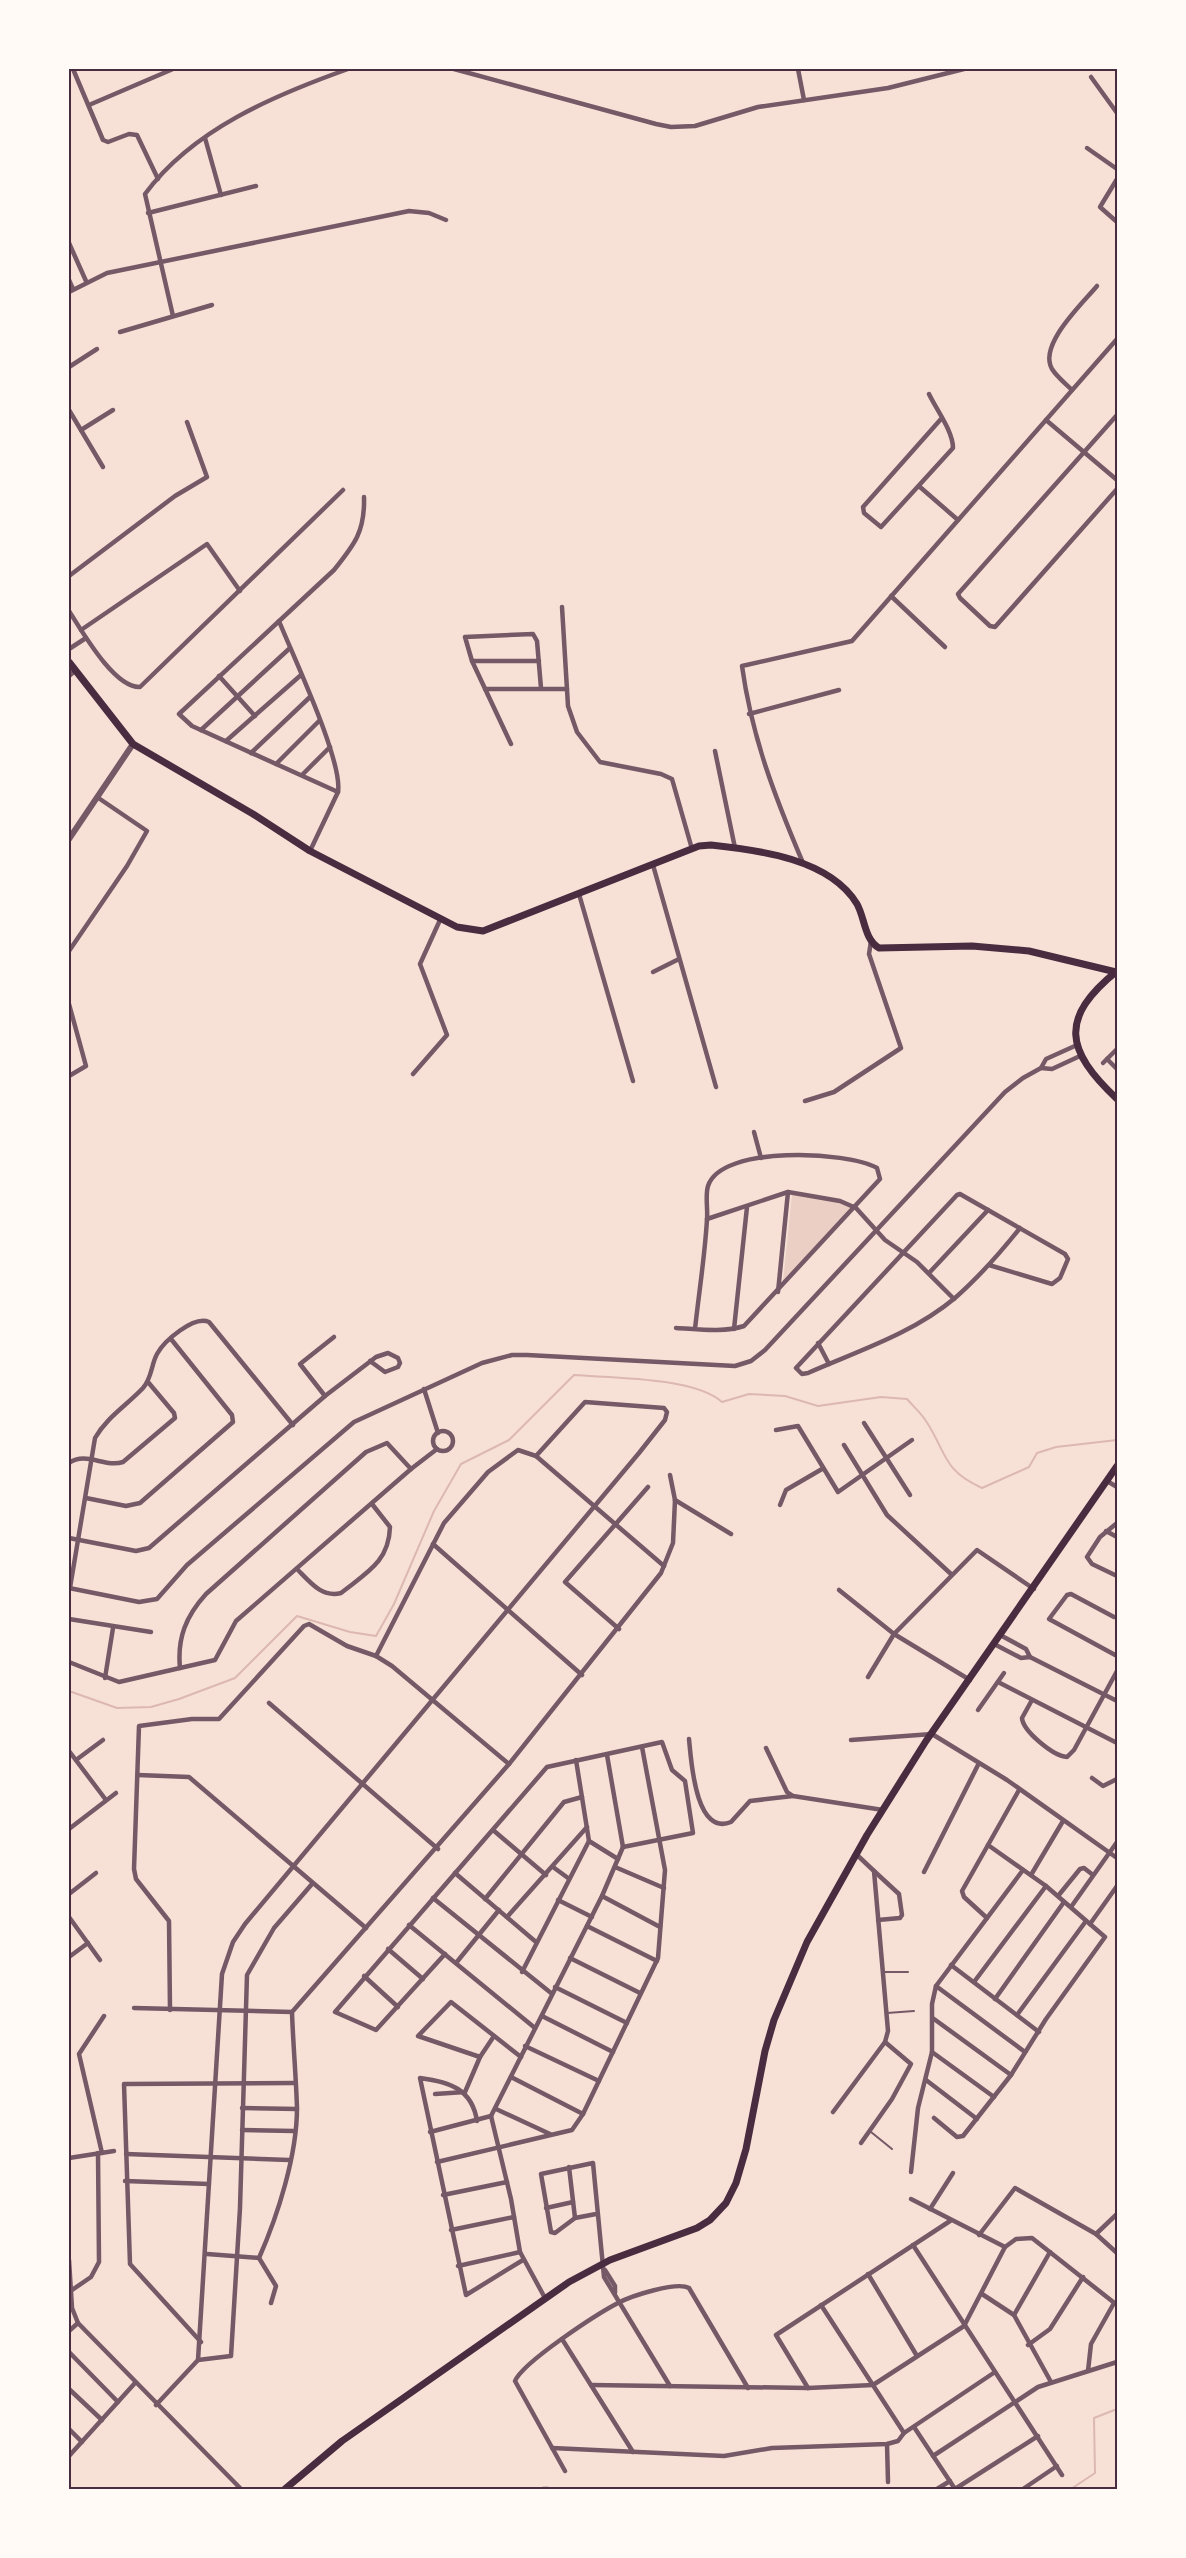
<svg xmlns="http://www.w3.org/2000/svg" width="1186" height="2558" font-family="Commissioner,sans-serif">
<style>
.green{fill:#ebcfc5}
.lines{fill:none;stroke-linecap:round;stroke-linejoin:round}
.stream{stroke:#dcb8b0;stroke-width:2}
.service{stroke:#755966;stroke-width:2}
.minor{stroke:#755966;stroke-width:4.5}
.tertiary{stroke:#755966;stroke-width:6}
.secondary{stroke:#4a2c40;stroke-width:7}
.neatline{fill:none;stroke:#4a2c40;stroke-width:2}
</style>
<rect width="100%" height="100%" fill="#f7e1d7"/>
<path class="green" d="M792,1195C810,1194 836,1198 853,1207L783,1281Z"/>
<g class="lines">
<g class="stream">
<path d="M69,1691L117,1708L151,1707L179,1699L235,1678L297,1616L350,1632L376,1636L394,1604L434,1511L461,1464L509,1440L574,1375C612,1378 694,1377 722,1402L749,1394L785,1396L818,1406L881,1397L907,1399C913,1406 921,1413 926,1421C947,1453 942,1470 982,1488L1029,1467L1037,1453L1056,1447L1117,1440"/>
<polyline points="1071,2489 1095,2473 1094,2418 1117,2409"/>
</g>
<g class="service">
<polyline points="884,1972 908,1972"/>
<polyline points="887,2013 914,2011"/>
<polyline points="871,2132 892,2149"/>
</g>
<g class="minor">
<polyline points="73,69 103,140 108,142 129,134 137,135 158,179"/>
<polyline points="454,69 656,124 671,127 695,126 758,107 888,88 964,69"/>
<polyline points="798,69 804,100"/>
<polyline points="1091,77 1117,113"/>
<polyline points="89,105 173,69"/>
<polyline points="205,138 221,195"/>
<polyline points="1087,148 1117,169"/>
<polyline points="1117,179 1100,207 1117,222"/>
<polyline points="148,213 256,186"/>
<polyline points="69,243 86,281"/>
<polyline points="69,280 73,289"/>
<polyline points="69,292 107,273 409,211 429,213 446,220"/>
<path d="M173,316L145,194C193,129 275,95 348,69"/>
<polyline points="120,332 212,305"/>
<polyline points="69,367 97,349"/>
<path d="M1072,390C1066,384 1057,377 1052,369C1038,345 1082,304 1097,286"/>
<path d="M929,394C936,409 953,431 953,448L881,527L864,513L863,507L941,419"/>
<polyline points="69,410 103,467"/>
<polyline points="1117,415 958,594 960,598 990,626 995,627 1117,489"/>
<polyline points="1046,420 1117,480"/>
<polyline points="81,430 113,410"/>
<polyline points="920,487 958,520"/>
<polyline points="69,576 175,496 207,477 187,422"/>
<polyline points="891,596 945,647"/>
<polyline points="562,607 568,706 577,732 600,762 661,774 672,779 692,849"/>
<path d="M69,611C82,631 114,688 140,687L343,490"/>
<path d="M279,621C293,656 343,761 338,792L310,851"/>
<polyline points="81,630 207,544 240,591"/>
<polyline points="69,649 86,638"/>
<polyline points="472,661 539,661"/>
<polyline points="69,676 75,671"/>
<polyline points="219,676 255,716"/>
<polyline points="485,689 567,689"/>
<polyline points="749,714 839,690"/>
<polyline points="201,730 290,648"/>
<polyline points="226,741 301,675"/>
<polyline points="511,744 472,661 465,637 533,634 537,641 541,688"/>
<polyline points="715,751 735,848"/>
<polyline points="251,753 310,697"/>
<polyline points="276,764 319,721"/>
<polyline points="302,775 330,747"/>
<path d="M338,792L192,726L179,714L334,570C355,544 365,531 364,497"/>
<path d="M803,863C775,797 752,738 742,666L852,641L1117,339"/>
<polyline points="653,865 716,1087"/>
<polyline points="579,894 633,1081"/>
<polyline points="69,951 127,866 147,831 97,797"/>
<polyline points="653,972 679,959"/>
<polyline points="69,1004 86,1066 69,1076"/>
<polyline points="1107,1059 1117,1069"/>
<polyline points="1103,1063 1117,1049"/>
<polyline points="1041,1068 1052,1069 1080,1056"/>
<polyline points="413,1074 447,1035 420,964 440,920"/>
<polyline points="805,1101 834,1092 901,1048 869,954 871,941"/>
<polyline points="754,1132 761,1158"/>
<polyline points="707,1219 788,1192"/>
<path d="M989,1265L1052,1284L1060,1278L1068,1259L1065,1254L960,1194L957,1195L796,1368L802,1374L808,1373C858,1351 912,1334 955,1298C979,1277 1000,1253 1020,1228"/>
<polyline points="929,1273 988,1210"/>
<polyline points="778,1292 788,1192 840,1201 856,1208 885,1240 917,1262 954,1299"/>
<path d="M676,1328C697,1329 723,1333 744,1326L880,1179L877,1168C847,1151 721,1145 708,1186C705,1196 708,1209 707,1219C705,1255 699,1292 695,1329"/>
<polyline points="734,1329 747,1207"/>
<polyline points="818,1343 829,1364"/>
<polyline points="424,1389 438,1433"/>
<polyline points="325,1396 300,1364 334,1337"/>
<polyline points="864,1423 910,1495"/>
<polyline points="776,1430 798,1426 838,1492 912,1440"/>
<circle cx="443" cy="1441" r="10"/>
<path d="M387,1443L411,1469L236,1621L215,1660L180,1668C177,1638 186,1616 206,1594L366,1452Z"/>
<polyline points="844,1445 887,1515 951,1574"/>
<path d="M69,1463C86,1451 105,1468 123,1462L175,1418L174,1413L148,1382"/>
<polyline points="411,1469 437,1449"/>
<polyline points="1107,1481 1117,1487"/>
<polyline points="86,1498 126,1506 140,1503 233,1422 232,1415 171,1339"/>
<polyline points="675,1500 731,1534"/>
<polyline points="780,1505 786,1490 822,1469"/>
<polyline points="1117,1523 1100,1537 1087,1557 1092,1564 1117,1576"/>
<polyline points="1106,1531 1117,1537"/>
<polyline points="69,1538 136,1551 149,1548 325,1396 376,1357 388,1353 398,1358 400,1363 398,1367 385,1372 370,1361"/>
<polyline points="433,1544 582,1675"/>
<path d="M298,1570C310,1582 322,1598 341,1593C366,1573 389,1562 390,1527L372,1504"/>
<polyline points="69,1588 139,1602 157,1599 187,1565 354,1422 482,1363 512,1355 527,1355 735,1366 751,1361 765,1350 1005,1092 1023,1078 1041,1068 1046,1059 1077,1045"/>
<path d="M70,1588L95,1438C107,1417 127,1405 143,1388C152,1378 151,1365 157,1354C164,1341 194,1315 209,1322L293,1425"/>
<polyline points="839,1590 894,1634 970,1680"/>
<polyline points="1114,1617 1071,1594 1067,1595 1049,1619 1117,1656"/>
<polyline points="69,1619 151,1632"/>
<polyline points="619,1629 565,1582 648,1487"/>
<polyline points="1002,1636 1026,1649 1030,1657"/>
<polyline points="996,1645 1021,1658 1030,1657 1117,1701"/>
<polyline points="376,1656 392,1666 509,1764"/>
<polyline points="69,1662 119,1682 180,1668"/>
<polyline points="868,1677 894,1634 977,1550 1034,1589"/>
<polyline points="105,1678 113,1628"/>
<polyline points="998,1682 1117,1743"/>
<path d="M1032,1700L1022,1718C1023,1731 1053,1756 1067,1757L1074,1750L1117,1671"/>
<polyline points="269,1703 438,1849"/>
<polyline points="978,1710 1004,1673"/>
<path d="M689,1739C691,1758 695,1837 731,1822L750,1801L793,1796"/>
<polyline points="851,1740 932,1734 1007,1780 1117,1858"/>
<polyline points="766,1748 787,1792 793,1796 883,1810"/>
<polyline points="69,1751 106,1800"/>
<polyline points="607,1755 623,1847"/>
<polyline points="76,1760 103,1740"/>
<polyline points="576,1760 589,1841 618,1859"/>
<polyline points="138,1775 189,1777 366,1928"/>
<polyline points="1092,1778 1103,1786 1117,1779"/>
<polyline points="69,1829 116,1793"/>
<polyline points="493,1830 546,1875"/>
<polyline points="553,1867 568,1878"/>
<polyline points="615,1867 664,1888"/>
<polyline points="1023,1870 936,1986 1025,2052"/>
<polyline points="874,1871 899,1894 902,1915 900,1918 878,1920"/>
<polyline points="924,1872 979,1763"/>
<polyline points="455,1873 536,1942"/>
<polyline points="1031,1875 1063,1821"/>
<polyline points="69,1894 96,1873"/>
<polyline points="602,1896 660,1927"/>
<polyline points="1058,1896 1080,1869 1084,1868 1093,1875"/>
<polyline points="433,1898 551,1993"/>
<polyline points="485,1899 564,1802 582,1797"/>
<polyline points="558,1900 592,1917"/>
<polyline points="1071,1907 1117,1842"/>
<polyline points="69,1917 100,1960"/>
<polyline points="507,1917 587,1827"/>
<polyline points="987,1918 964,1897 962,1891 988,1845"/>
<polyline points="1090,1924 1117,1886"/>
<polyline points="409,1925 535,2028"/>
<polyline points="587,1926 657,1961"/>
<polyline points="388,1949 423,1979"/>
<polyline points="445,1954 376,2030 335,2012 547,1767 662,1742 672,1770 685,1781 693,1833 623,1847"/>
<polyline points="69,1957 88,1943"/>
<polyline points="570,1958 640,1993"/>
<polyline points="456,1963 499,1910"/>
<polyline points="951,1965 1039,2032"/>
<polyline points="522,1972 589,1841"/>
<polyline points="364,1976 398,2007"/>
<polyline points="974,1982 1046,1886"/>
<polyline points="936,1986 932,2004 932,2052 994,2097"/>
<polyline points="555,1987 627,2023"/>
<polyline points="995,1999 1064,1902"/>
<polyline points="134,2008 292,2012"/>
<polyline points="170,2010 169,1921 136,1879 134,1869 139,1726 192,1719 219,1719 304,1626 309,1624 347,1646 376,1656 444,1523 488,1472 518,1450 536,1456 664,1566"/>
<polyline points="1017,2015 1086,1921"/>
<polyline points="542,2016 613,2052"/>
<polyline points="934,2019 1011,2075"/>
<polyline points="525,2046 599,2081"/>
<polyline points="480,2057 418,2036 451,2002 521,2057"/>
<polyline points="511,2077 583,2114"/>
<polyline points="926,2080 977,2119"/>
<polyline points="435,2094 465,2092 480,2057 494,2036"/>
<polyline points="242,2108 297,2109"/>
<polyline points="496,2109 550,2134"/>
<polyline points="833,2112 885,2042 888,2031 874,1871 856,1854"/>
<polyline points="491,2116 602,1896 623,1847"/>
<polyline points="491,2116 511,2199 520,2252 545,2298"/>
<polyline points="934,2118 957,2137 963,2136 1011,2075 1046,2019 1105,1937 1046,1886 988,1845 1019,1790"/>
<path d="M477,2121C472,2089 450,2082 420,2078L466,2295L523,2260"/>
<polyline points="242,2130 294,2131"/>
<polyline points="430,2132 491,2116"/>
<polyline points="861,2143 892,2099 911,2064 885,2042"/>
<polyline points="102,2153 79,2054 104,2016"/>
<polyline points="126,2154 289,2160"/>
<polyline points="69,2158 114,2151"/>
<polyline points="437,2162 572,2130 583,2114 658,1958 665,1870 642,1747"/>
<polyline points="569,2167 575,2218"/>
<polyline points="911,2172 918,2108 932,2052"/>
<polyline points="125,2181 209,2184"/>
<polyline points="443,2195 507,2182"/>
<polyline points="911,2199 1005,2247"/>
<polyline points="546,2208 573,2202"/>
<polyline points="930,2209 953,2173"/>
<polyline points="596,2214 575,2218 555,2233 551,2232 541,2174 593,2163 604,2277 670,2386"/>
<polyline points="451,2230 514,2217"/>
<polyline points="1096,2234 1117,2214"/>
<polyline points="979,2235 1015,2188 1096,2234 1117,2253"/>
<polyline points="913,2245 1062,2475"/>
<polyline points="207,2254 259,2258"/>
<polyline points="69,2260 72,2308 78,2323 241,2489"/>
<polyline points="458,2266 520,2252"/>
<polyline points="605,2270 615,2286 615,2293"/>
<polyline points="868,2274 917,2356"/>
<polyline points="72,2290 91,2277 99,2262 98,2153"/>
<polyline points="982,2294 1014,2315 1051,2382"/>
<path d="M271,2303L276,2286L259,2258C278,2215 297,2155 297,2108C296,2076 293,2043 292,2012L509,1764L661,1573L673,1543L675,1500L670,1475"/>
<polyline points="821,2305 904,2433"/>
<polyline points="1014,2315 1050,2252"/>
<polyline points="69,2331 78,2323"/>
<polyline points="562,2339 633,2452"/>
<polyline points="201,2342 130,2264 124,2084 294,2083"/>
<polyline points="1028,2345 1050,2329 1083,2277"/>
<polyline points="69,2352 118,2402"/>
<polyline points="198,2360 231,2356 240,2208 247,1975 274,1928 312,1884"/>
<polyline points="1088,2371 1091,2344 1114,2303"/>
<polyline points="591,2385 808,2388 873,2385 964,2326 1005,2247 1016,2239 1032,2238 1117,2305"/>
<polyline points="808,2388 776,2335 950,2221"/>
<polyline points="69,2389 102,2420"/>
<polyline points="156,2405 198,2360 222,1974 233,1942 245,1924 639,1453 665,1420 667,1412 664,1408 585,1402 536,1456"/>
<polyline points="914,2427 955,2489"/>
<polyline points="69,2429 82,2442"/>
<polyline points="887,2444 888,2482"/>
<polyline points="552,2448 724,2456 772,2448 887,2444 898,2441 904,2433 995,2372"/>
<polyline points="69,2456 135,2383"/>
<polyline points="933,2456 1038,2387 1117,2362"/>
<path d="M565,2471L515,2381C523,2362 597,2314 618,2303C631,2296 677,2281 689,2288L748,2388"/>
<polyline points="543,2489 548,2489"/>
<polyline points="937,2489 950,2481"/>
<polyline points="955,2489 1038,2436"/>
<polyline points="1023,2489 1057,2466"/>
</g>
<polyline class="tertiary" points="69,839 133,744"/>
<g class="secondary">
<path d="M69,662L133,744L253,814L310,851L457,927L483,931L699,846L711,845C759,850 830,859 857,904C865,918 864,939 879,948L972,946L1029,951L1116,972"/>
<path d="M1117,971C1059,1018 1065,1050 1117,1099"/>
<polyline points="285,2489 342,2441 569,2282 610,2260 697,2228 710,2220 726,2203 736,2183 746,2149 765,2051 774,2020 807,1942 867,1835 926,1741 1117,1466"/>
</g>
</g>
<rect width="1186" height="2558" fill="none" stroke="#fffaf5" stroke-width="141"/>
<rect x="70" y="70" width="1046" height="2418" class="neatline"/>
</svg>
